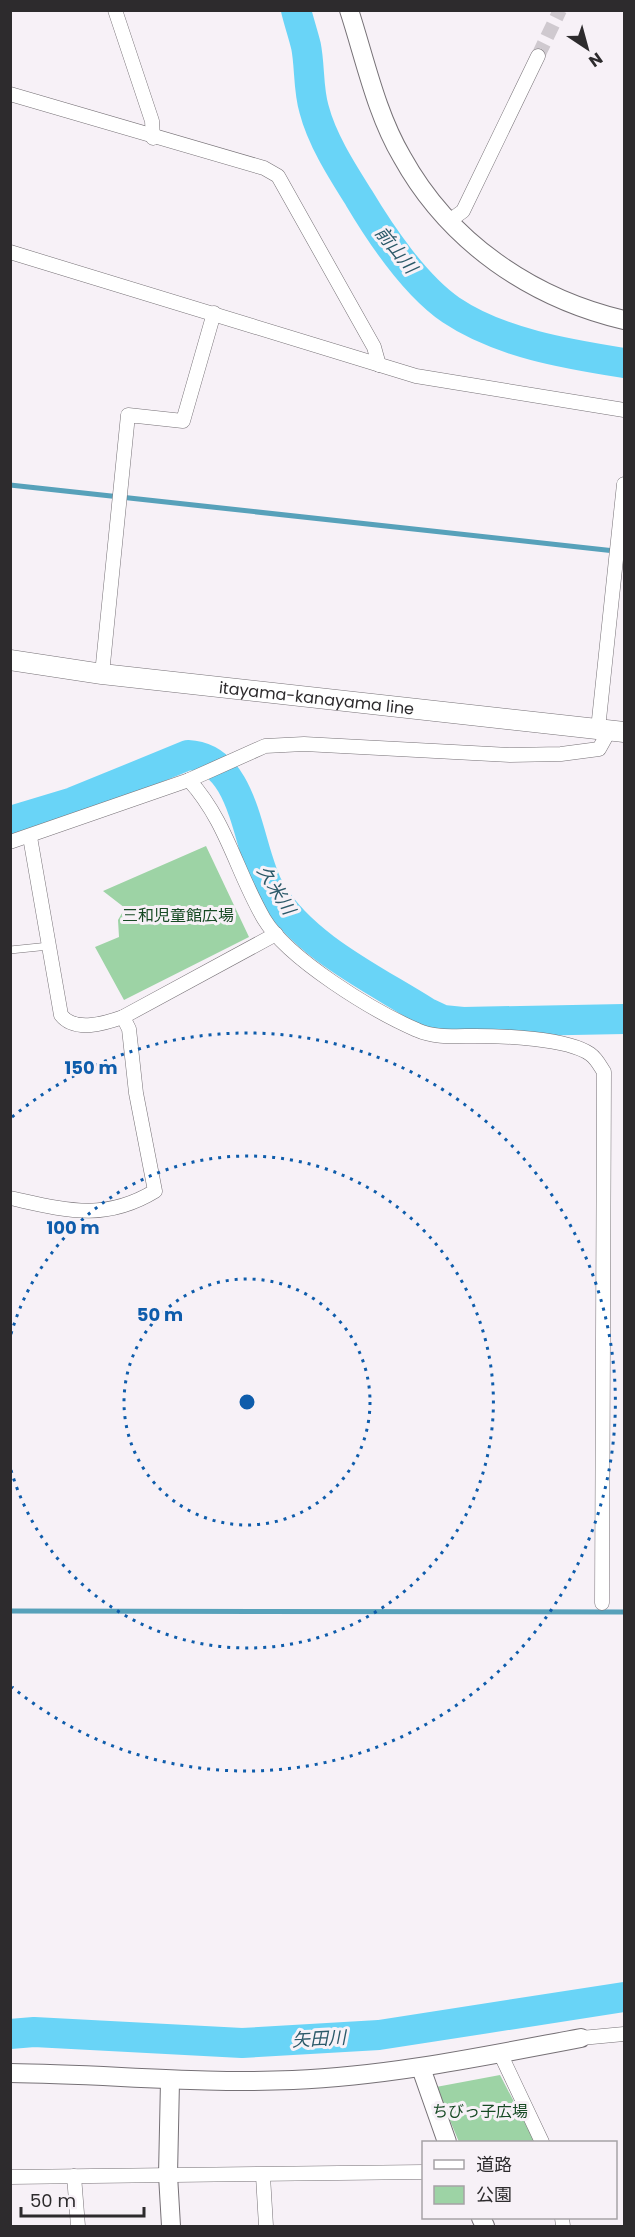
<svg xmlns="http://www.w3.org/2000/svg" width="635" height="2237" font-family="Poppins,'Noto Sans JP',sans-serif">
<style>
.green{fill:#9dd3a5}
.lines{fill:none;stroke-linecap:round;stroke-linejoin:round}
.stream{stroke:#57a1ba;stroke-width:5}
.river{stroke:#69d4f7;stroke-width:30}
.minor-tunnel{stroke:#cfc9cf;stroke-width:14;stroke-dasharray:14 7;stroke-linecap:butt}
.service-casing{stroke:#767176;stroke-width:8}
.minor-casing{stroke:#767176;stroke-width:15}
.tertiary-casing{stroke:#767176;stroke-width:20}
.secondary-casing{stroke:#767176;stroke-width:21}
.service{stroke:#fff;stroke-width:7}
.minor{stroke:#fff;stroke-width:14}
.tertiary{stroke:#fff;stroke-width:18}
.secondary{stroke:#fff;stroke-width:20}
.ring{fill:none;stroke:#0e5cab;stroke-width:3;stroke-dasharray:3 6}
.labels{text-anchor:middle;stroke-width:6;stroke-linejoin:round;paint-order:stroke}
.street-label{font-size:16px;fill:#2d2b2d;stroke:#f7f1f7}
.park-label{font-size:16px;fill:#174a24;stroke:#f7f1f7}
.water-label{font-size:18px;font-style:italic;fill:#2b5969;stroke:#f7f1f7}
.centre{fill:#0e5cab;stroke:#f7f1f7;stroke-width:3}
.ring-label{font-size:18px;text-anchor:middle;font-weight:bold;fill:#0e5cab;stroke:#f7f1f7;stroke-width:6;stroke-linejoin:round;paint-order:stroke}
</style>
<rect width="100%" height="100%" fill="#f7f1f7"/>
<g class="green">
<polygon points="206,846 249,937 124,1000 95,947 119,937 118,920 125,908 103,891"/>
<polygon points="500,2075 535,2142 459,2142 436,2087"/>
</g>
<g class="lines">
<g class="stream">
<polyline points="10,485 624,552"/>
<polyline points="10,1611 624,1612"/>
</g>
<g class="river">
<path d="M296,10C299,22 303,34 306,46C310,66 308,89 314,109C322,140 342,171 359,198C381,235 416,286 451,310C500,343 567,354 624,363"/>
<path d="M10,821L73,802L188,755C248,758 247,854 271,892C305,947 372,978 426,1012L443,1020L463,1022L624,1019"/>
<polyline points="10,2034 34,2032 242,2043 379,2035 624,1997"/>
</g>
<polyline class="minor-tunnel" points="538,56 560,10"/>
<g class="service-casing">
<polyline id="service" points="10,950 49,946"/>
</g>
<g class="minor-casing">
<g id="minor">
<polyline points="115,10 152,121 153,138"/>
<polyline points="10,94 264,168 278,176 374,347 379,365"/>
<polyline points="448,222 463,211 538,56"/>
<polyline points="10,252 416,376 624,410"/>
<polyline points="102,674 128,415 183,421 214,313"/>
<polyline points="598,729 624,484"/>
<path d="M189,780C227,822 236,871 264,919C288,959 373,1011 417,1030C434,1038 456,1036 475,1036C503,1036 567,1038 590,1054C597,1059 600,1066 604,1072L602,1603"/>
<polyline points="10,842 189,780 265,746 304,744 510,755 561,754 599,749 609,731"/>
<polyline points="123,1017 276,934"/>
<path d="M10,1198C65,1210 104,1222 155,1191L136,1093L129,1029L123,1017C106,1023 75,1033 61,1015L30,837"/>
<polyline points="581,2038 624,2034"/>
<polyline points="500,2053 542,2142"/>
<polyline points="74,2176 78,2226"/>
<polyline points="263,2176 266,2226"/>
<polyline points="10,2177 424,2172"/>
<polyline points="562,2218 563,2226"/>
</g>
</g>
<g class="tertiary-casing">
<g id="tertiary">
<path d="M349,10C365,59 376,113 402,157C449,242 531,298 624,320"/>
<polyline points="421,2068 447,2142"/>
<path d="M10,2073C105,2074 198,2084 293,2080C390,2076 485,2056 581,2038"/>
<polyline points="170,2081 168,2175 171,2226"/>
<polyline points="481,2218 485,2226"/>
</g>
</g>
<g class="secondary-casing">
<g id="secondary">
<path id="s1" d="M10,660L102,674L624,732"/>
</g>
</g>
<use href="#service" class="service"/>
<use href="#minor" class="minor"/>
<use href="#tertiary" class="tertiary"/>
<use href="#secondary" class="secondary"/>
</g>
<g class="ring">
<circle cx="247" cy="1402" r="123"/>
<path d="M11 1334A246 246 0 1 1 11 1470"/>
<path d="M12 1117A369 369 0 1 1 12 1687"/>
</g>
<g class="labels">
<g class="street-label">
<text dy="6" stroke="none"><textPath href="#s1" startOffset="309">itayama-kanayama line</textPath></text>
</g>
<g class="park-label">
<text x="178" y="921">三和児童館広場</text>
<text x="480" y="2117">ちびっ子広場</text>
</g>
<g class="water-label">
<text transform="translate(396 250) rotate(51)" y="6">前山川</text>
<text transform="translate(276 890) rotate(58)" y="6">久米川</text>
<text transform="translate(319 2039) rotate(-3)" y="6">矢田川</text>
</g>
</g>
<circle cx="247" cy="1402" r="9" class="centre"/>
<g class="ring-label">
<text x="91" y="1074">150 m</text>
<text x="73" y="1234">100 m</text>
<text x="160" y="1321">50 m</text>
</g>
<rect width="635" height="2237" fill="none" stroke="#2d2b2d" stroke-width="24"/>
<rect x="422" y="2141" width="195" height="78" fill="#f7f1f7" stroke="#a6a2a6" stroke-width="1.5"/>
<rect x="434" y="2160" width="30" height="9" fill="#ffffff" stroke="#a6a2a6" stroke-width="1.5"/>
<text x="476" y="2171" font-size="18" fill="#2d2b2d">道路</text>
<rect x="434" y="2186" width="30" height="18" fill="#9dd3a5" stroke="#a6a2a6" stroke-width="1.5"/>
<text x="476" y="2201" font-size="18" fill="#2d2b2d">公園</text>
<g transform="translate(587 48) rotate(144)" stroke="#f7f1f7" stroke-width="4.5" paint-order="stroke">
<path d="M0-4.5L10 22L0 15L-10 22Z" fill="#2d2b2d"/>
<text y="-9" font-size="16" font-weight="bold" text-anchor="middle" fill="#2d2b2d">N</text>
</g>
<path d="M21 2207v9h123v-9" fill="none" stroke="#2d2b2d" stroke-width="3"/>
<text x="30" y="2207" font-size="18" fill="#2d2b2d" stroke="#f7f1f7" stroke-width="4.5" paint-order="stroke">50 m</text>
</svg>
